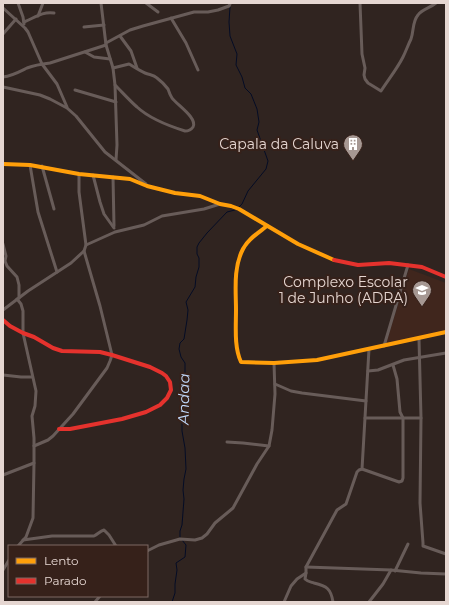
<svg xmlns="http://www.w3.org/2000/svg" width="449" height="605" font-family="Montserrat,sans-serif">
<style>
.built{fill:#40261d}
.lines{fill:none;stroke-linecap:round;stroke-linejoin:round}
.stream{stroke:#040c25;stroke-width:1}
.street{stroke:#685c59;stroke-width:3}
.slow{stroke:#ff9f0a;stroke-width:4}
.jam{stroke:#e5322d;stroke-width:4}
.labels{text-anchor:middle;stroke-width:4;stroke-linejoin:round;paint-order:stroke}
.poi-label{font-size:14px;fill:#e5d6d1;stroke:#36211a;text-anchor:end}
.water-label{font-size:15px;font-style:italic;fill:#c0d8fa;stroke:#36211a}
</style>
<rect width="100%" height="100%" fill="#302420"/>
<polygon class="built" points="409,269 446,283 446,331 386,344"/>
<g class="lines">
<g class="stream">
<polyline points="230,7 229,22 230,36 237,54 236,65 242,77 245,88 251,94 257,109 259,122 257,130 268,161 266,169 248,191 242,204 239,207"/>
<polyline points="180,537 180,531 182,525 184,499 183,490 184,479 186,469 185,448 182,431 182,421 185,373 185,363 181,357 179,349 180,343 184,339 187,320 188,310 186,302 195,287 196,277 199,267 199,258 197,254 197,247 199,243 207,233 227,212 235,210"/>
<polyline points="172,602 175,593 175,584 177,570 176,563 185,557 186,545 182,540"/>
</g>
<g class="street">
<polyline points="18,3 23,17 24,24"/>
<polyline points="101,3 106,45 113,68 115,85 117,145 116,160"/>
<polyline points="146,3 158,12"/>
<path d="M360,3L362,54L365,68L364,75L365,79L368,83L381,91C388,80 397,69 403,57C406,51 408,45 411,39C414,31 412,22 418,15C422,9 430,8 436,3"/>
<polyline points="3,8 25,28 28,32 42,64 57,84 67,107"/>
<polyline points="38,16 43,3"/>
<polyline points="171,18 186,43 198,70"/>
<path d="M24,22C34,18 43,11 54,13"/>
<polyline points="84,27 104,25"/>
<polyline points="3,34 16,19"/>
<polyline points="120,36 131,51 137,68"/>
<polyline points="106,43 130,30 143,26 194,12 208,12 218,10 229,6 230,4 230,3"/>
<polyline points="85,52 94,57 110,59"/>
<path d="M113,68L129,64C134,67 140,71 145,73C150,75 154,75 157,78C161,81 165,85 168,89C169,92 170,95 172,98C176,104 198,118 193,127C191,130 189,131 185,131C169,126 150,119 137,107C130,101 122,92 115,85"/>
<path d="M3,77C12,76 19,72 27,68C35,65 42,64 50,63L106,45"/>
<polyline points="3,87 40,95 50,99 67,108 76,116 105,152 146,184"/>
<polyline points="75,90 116,102"/>
<polyline points="30,165 38,212 57,272"/>
<polyline points="42,166 54,209"/>
<polyline points="93,175 100,202 104,214 114,228"/>
<polyline points="113,177 114,226"/>
<polyline points="3,244 6,256 5,261 7,266 17,277 19,285 19,298"/>
<polyline points="86,245 115,232 144,225 162,216 204,209 220,204"/>
<polyline points="17,299 21,304 23,311 23,333 36,391 35,406 32,416 34,438 34,463 33,518 26,537 18,546"/>
<polyline points="3,310 28,291 71,263 84,251 86,245 79,192 79,174"/>
<polyline points="419,339 421,418 420,503 423,543 423,546 426,547 446,554"/>
<polyline points="384,346 408,265"/>
<polyline points="368,371 378,370 404,360 446,353"/>
<polyline points="3,375 21,377 32,377"/>
<polyline points="275,384 291,391 302,393 366,401"/>
<polyline points="365,418 421,418"/>
<polyline points="227,442 243,443 269,446"/>
<polyline points="34,446 48,440 53,436 73,414 107,368 110,361 112,355 100,306 84,251"/>
<polyline points="362,469 399,482 402,481 403,478 403,418 400,412 397,379 393,365"/>
<polyline points="3,475 34,463"/>
<path d="M23,540L52,536H94C98,534 100,531 104,530L109,535L116,546"/>
<polyline points="147,551 159,545 180,539 195,540 202,538 207,534 215,523 233,508 257,464 269,446 272,430 275,394 274,363"/>
<polyline points="306,567 391,570"/>
<polyline points="3,570 9,560"/>
<polyline points="395,571 408,544"/>
<path d="M306,573L305,579C308,582 311,582 314,583C327,586 331,589 333,602"/>
<polyline points="95,602 100,596"/>
<polyline points="284,602 291,586 297,579 306,573 306,567 337,510 346,504 357,472 359,470 362,469 369,349"/>
<polyline points="369,602 383,584 391,570 421,573 446,574"/>
</g>
<g class="slow">
<polyline points="3,164 30,165 79,174 130,179 147,186 175,193 200,196 220,204 231,206 239,209 298,244 334,260"/>
<path d="M267,226C258,233 248,239 243,249C233,268 236,291 236,310C236,327 234,347 241,362L274,363L317,360L446,332"/>
</g>
<g class="jam">
<polyline points="334,260 358,265 389,263 422,267 446,277"/>
<polyline points="3,320 10,326 23,333 34,337 53,348 62,351 100,352 112,355 150,367 162,373 166,376 170,382 171,390 167,398 160,405 146,412 122,419 70,429 59,429"/>
</g>
</g>
<defs>
<g id="building-pin" transform="scale(1)"><path d="M0 17L-7.5 6A9.5 9.5 0 1 1 7.5 6Z" fill="#a69893" stroke="#36211a"/><path d="M-4-6H4V6H1V3H-1V6H-4ZM-2.5-4.3h1.7v1.8h-1.7ZM.8-4.3h1.7v1.8H.8ZM-2.5-1h1.7V.8h-1.7ZM.8-1h1.7V.8H.8Z" fill="#fff"/></g>
<g id="school-pin" transform="scale(1)"><path d="M0 17L-7.5 6A9.5 9.5 0 1 1 7.5 6Z" fill="#a69893" stroke="#36211a"/><path d="M0-5L7-2L0 1L-7-2ZM-4 1L0 2.5L4 1V4Q0 6-4 4Z" fill="#fff"/></g>
</defs>
<g fill-rule="evenodd">
<use href="#building-pin" x="353" y="144"/>
<use href="#school-pin" x="422" y="290"/>
</g>
<g class="labels">
<g class="poi-label">
<text x="339" y="149">Capala da Caluva</text>
<text x="408" y="287">Complexo Escolar<tspan x="408" dy="16">1 de Junho (ADRA)</tspan></text>
</g>
<g class="water-label">
<text transform="translate(184 399) rotate(-89)" y="5">Andaa</text>
</g>
</g>
<rect width="449" height="605" fill="none" stroke="#e5d6d1" stroke-width="8"/>
<rect x="8" y="545" width="140" height="52" fill="#36211a" stroke="#7c6963"/>
<rect x="16" y="558" width="20" height="6" fill="#ff9f0a" stroke="#7c6963"/>
<text x="44" y="565" font-size="12" fill="#e5d6d1">Lento</text>
<rect x="16" y="578" width="20" height="6" fill="#e5322d" stroke="#7c6963"/>
<text x="44" y="585" font-size="12" fill="#e5d6d1">Parado</text>
</svg>
